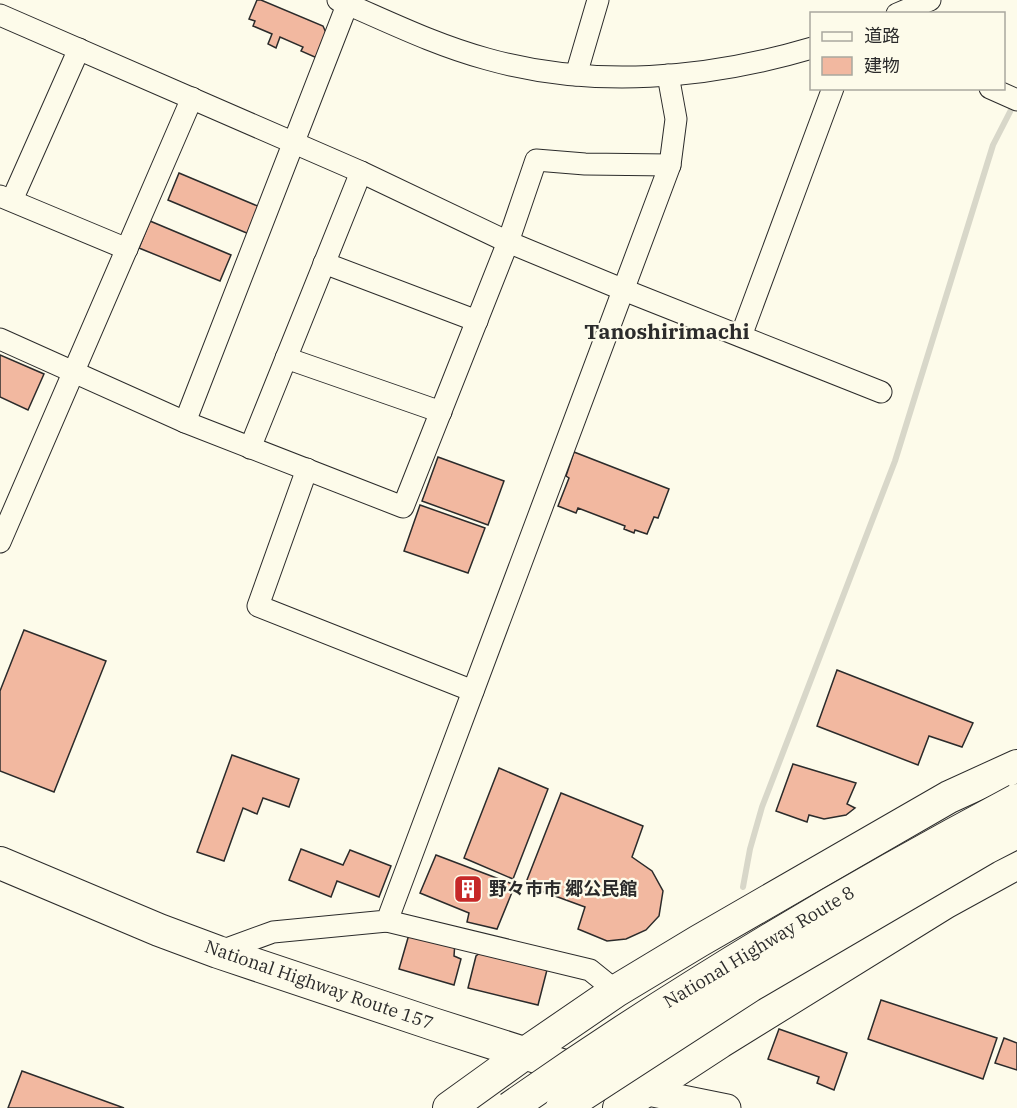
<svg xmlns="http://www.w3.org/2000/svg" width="1017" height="1108" font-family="'IBM Plex Serif','Noto Sans JP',serif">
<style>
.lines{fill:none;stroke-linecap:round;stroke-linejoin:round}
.stream{stroke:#d8d7c9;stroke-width:6}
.building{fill:#f2b8a0;stroke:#2b2b2b;stroke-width:1.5}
.minor-casing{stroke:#2b2b2b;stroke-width:23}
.major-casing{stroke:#2b2b2b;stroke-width:29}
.highway-casing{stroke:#2b2b2b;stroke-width:34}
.minor{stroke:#fdfbea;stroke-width:21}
.major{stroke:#fdfbea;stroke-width:27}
.highway{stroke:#fdfbea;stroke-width:32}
.highway-bridge-casing{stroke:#2b2b2b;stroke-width:34;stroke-linecap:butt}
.highway-bridge{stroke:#fdfbea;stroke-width:32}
.labels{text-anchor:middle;stroke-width:4.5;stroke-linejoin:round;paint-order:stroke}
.poi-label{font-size:18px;font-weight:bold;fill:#2b2b2b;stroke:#fdfbea;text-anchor:start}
.street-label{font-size:18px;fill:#2b2b2b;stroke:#fdfbea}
.quarter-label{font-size:21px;font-weight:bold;fill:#2b2b2b;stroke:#fdfbea}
</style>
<rect width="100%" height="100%" fill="#fdfbea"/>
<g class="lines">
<polyline class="stream" points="743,887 750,849 762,807 895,461 993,145 1014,104"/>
</g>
<g class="building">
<polygon points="257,0 261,0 323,26 327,35 317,58 301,51 303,47 280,37 276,48 268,44 272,34 253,26 255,21 249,19"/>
<polygon points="179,173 260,207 249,234 168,200"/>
<polygon points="150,221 231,255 220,281 139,248"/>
<polygon points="0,355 44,374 28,410 0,397"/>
<polygon points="574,452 669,489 658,518 654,517 647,534 635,530 634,533 624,529 625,526 578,508 576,513 558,506 569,478 566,476"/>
<polygon points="438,457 504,481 488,525 422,501"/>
<polygon points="420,505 485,528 468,573 404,551"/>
<polygon points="24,630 106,661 54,792 0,771 0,691"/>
<polygon points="837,670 973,723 962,747 929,736 918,765 817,726"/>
<polygon points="232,755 299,779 289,807 263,798 257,814 243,808 224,861 197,852"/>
<polygon points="793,764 856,783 847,804 855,808 846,815 824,819 809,815 807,822 776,811"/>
<polygon points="499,768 548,789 513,879 464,858"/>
<polygon points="561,793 643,826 632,857 652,871 663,891 659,916 646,930 626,939 607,941 578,929 585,907 525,885"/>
<polygon points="301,849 343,865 350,850 391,866 379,897 337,881 331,897 289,880"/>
<polygon points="436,855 515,885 497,929 467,922 469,913 420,893"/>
<polygon points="410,931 455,942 454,956 461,959 454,985 399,969"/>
<polygon points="484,950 548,966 538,1005 468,988 476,956"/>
<polygon points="881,1000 997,1038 983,1079 868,1039"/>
<polygon points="779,1029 847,1053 834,1090 817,1083 819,1077 768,1059"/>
<polygon points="1004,1038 1017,1043 1017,1070 995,1063"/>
<polygon points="22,1071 124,1108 8,1108"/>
</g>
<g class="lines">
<g class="minor-casing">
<g id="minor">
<path d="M338,0C387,21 435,45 487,59C593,89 707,79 812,48"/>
<polyline points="897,14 930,0"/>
<polyline points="0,15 361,172 508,242 624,290 881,392"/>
<polyline points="576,75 598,0"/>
<polyline points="990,88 1017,100"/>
<polyline points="0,196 127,249"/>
<polyline points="12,200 79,49"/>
<polyline points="324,263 477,321"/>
<polyline points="741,336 833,88"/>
<polyline points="0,339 185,422 403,507 508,242 536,160 585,164 670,165"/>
<polyline points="286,358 441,412"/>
<polyline points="185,422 349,0"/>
<polyline points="250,448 361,172"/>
<polyline points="307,469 258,606 473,691"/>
<polyline points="0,542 192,98"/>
<polyline points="387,921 590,970 616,991"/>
<polyline points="218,952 273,932 387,921 670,165 676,119 668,75"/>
</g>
</g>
<g class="major-casing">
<polyline id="major" points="643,1091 727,1108"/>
</g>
<g class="highway-casing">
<g id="highway">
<polyline points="0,863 159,930 218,952 433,1024 643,1091"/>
<polyline points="449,1108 524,1054 616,991 699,941 949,797 1017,766"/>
<polyline points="619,1108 720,1042 946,902 1017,863"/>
</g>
</g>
<use href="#minor" class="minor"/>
<use href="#major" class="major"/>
<use href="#highway" class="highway"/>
<g class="highway-bridge-casing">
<g id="highway-bridge">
<path d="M510,1108C672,994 842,893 1017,800"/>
<polyline points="562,1108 750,986 986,848 1017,832"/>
</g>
</g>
<use href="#highway-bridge" class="highway-bridge"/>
</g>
<defs>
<g id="building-square" transform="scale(1.5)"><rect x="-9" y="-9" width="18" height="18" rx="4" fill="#c62828" stroke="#fdfbea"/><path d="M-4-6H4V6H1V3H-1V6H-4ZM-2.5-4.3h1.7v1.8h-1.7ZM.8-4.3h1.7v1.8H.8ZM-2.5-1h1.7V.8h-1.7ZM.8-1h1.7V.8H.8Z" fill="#fff"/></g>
</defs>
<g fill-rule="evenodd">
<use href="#building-square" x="468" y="889"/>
</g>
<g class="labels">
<g class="poi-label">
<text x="489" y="895">野々市市 郷公民館</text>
</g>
<g class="street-label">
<text transform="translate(759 947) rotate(-31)" y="6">National Highway Route 8</text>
<text transform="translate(319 985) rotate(19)" y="6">National Highway Route 157</text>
</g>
<g class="quarter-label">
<text x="667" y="339">Tanoshirimachi</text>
</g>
</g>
<rect x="810" y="12" width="195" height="78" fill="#fdfbea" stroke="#a9a89e" stroke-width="1.5"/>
<rect x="822" y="32" width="30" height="9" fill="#fdfbea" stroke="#a9a89e" stroke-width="1.5"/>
<text x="864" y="42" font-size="18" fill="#2b2b2b">道路</text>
<rect x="822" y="57" width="30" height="18" fill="#f2b8a0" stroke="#a9a89e" stroke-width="1.5"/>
<text x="864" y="72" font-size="18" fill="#2b2b2b">建物</text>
</svg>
